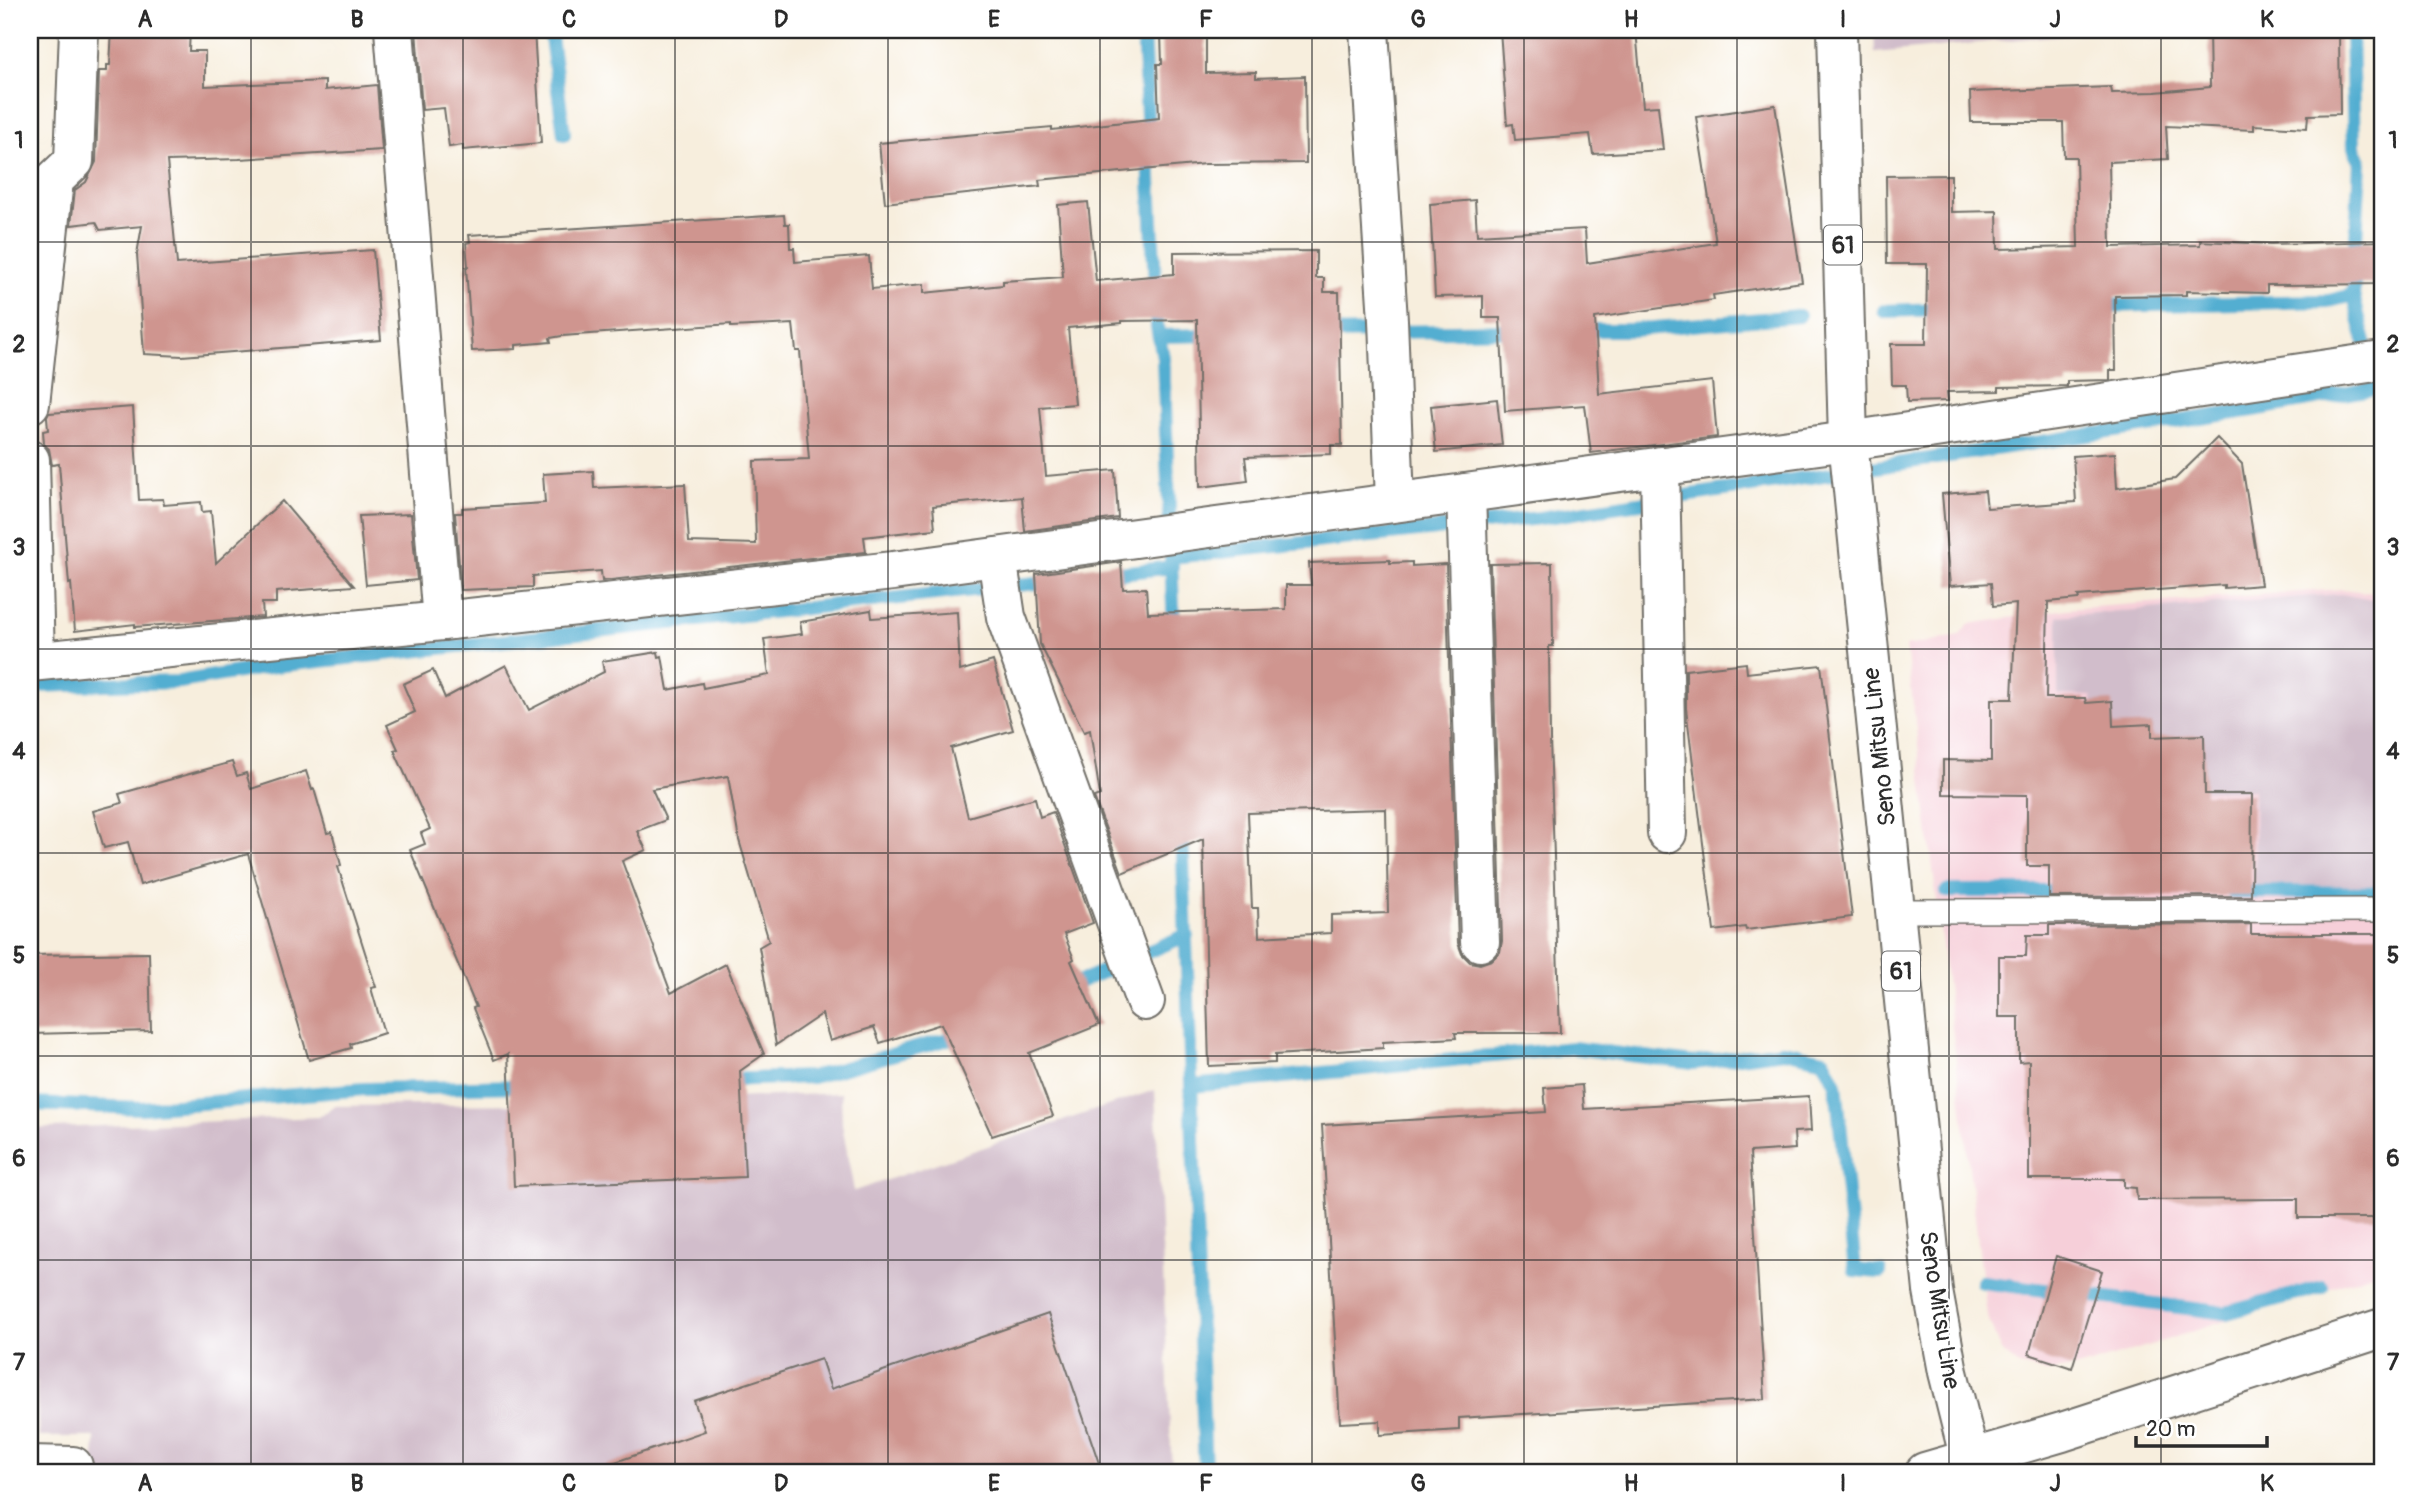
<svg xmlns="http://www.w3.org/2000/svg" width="2412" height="1502" font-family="Pangolin,sans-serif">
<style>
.built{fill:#f6cfd9}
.industrial{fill:#d1bdcb}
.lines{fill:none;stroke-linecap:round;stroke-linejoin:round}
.stream{stroke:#53aed1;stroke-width:14}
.building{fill:#cf958f;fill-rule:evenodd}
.service-casing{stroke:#726f69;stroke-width:26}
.minor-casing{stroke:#726f69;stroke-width:42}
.secondary-casing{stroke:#726f69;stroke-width:42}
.primary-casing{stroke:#726f69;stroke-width:42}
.service{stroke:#fff;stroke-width:23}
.minor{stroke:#fff;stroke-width:38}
.secondary{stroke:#fff;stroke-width:38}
.primary{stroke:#fff;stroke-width:38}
.grid{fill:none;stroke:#2b2b2b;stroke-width:2;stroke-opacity:0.55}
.labels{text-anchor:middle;stroke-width:5;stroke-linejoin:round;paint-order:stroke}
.shield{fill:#fff;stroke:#6b6b6b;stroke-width:2}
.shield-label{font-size:23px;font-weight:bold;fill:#2b2b2b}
.street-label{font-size:24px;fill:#2b2b2b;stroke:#fff}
.neatline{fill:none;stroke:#2b2b2b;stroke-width:2.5}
.grid-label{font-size:23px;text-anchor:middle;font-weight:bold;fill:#2b2b2b}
</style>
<rect width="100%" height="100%" fill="#fff"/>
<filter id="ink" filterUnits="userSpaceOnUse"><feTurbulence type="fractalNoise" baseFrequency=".0143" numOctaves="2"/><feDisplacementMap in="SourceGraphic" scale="14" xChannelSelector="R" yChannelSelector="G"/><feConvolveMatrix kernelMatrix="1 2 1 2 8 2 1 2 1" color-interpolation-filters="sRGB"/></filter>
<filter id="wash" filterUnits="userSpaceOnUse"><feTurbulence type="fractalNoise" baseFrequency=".00686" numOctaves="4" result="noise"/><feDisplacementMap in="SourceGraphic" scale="28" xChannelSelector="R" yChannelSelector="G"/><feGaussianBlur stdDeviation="1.57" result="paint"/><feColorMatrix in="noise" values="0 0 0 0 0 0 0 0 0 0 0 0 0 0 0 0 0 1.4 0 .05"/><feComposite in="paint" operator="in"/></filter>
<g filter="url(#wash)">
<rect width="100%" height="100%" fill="#f7eedd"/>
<polygon class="built" points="2342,589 2382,594 2382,1271 2081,1367 2045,1372 2019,1366 2001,1351 1987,1316 1906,646 1959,636 1969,624 2067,609"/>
<g class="industrial">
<polygon points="1874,30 2114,30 1875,53"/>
<polygon points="2341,594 2382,602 2382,888 2255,889 2254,790 2093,791 2092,696 2058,695 2058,616"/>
<polygon points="1155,1090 1172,1472 94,1472 95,1437 39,1437 30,1280 30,1129 319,1117 335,1106 622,1103 841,1093 842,1124 854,1191"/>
</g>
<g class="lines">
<g class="stream">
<polyline points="550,30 564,134"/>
<polyline points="1143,30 1157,327 1163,357 1174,631"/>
<polyline points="2351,30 2354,147 2360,161 2355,260"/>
<polyline points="2354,287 2353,295 2367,350"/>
<polyline points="2099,306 2329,301 2353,295"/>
<polyline points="1884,311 1945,309"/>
<polyline points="1577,330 1631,330 1799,316"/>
<polyline points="1321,333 1518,330"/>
<polyline points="1159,336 1217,335"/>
<polyline points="1172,557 1540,518 2253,410 2382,387"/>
<polyline points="1103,575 1172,567"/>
<polyline points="30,686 179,682 274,666 1055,581"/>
<polyline points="1182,830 1205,1472"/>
<polyline points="1947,891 2068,891"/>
<polyline points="2232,892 2382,893"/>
<polyline points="1063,989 1187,935"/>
<polyline points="722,1080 812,1077 945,1040 964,1031"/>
<polyline points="1192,1086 1573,1048 1693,1063 1784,1051 1824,1060 1836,1084 1855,1270 1880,1272"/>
<polyline points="30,1104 142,1108 364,1089 526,1086"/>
<polyline points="1982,1282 2226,1313 2322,1287"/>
</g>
</g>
<g id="blocks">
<g class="building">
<polygon points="112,30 190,30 189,51 205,51 205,86 325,81 325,90 377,85 382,150 239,159 167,161 177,264 373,250 381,340 182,356 144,354 137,254 142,226 100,230 96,222 71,225 75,190 86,182 96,162 99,71 107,71 107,65 110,65"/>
<polygon points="416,30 534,30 541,143 463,150 463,145 449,147 444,108 422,110"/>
<polygon points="1500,30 1636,30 1643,107 1658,106 1663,150 1593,154 1590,134 1515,140 1513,124 1507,125"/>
<polygon points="2339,30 2340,114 2308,115 2307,128 2254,125 2254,130 2166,126 2168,159 2109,162 2111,247 2200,245 2200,241 2271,244 2382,241 2382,284 2267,285 2267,293 2186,291 2186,295 2115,296 2116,370 2110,370 2110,380 2067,381 2067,386 1999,387 1999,391 1947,392 1948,401 1907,402 1906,385 1892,385 1891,344 1926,344 1927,264 1887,264 1886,176 1951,175 1951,212 1997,211 1998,249 2078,247 2076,157 2064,157 2063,122 1971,122 1970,92 2111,87 2112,93 2155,92 2210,87 2209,31"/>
<polygon points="1161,34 1206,34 1206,73 1256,72 1256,78 1305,76 1306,163 1205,164 1121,172 1039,180 1040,186 885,203 879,143 1052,127 1052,130 1159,118 1157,64 1162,64"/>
<polygon points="1775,105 1802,282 1713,295 1714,300 1595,318 1599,394 1712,381 1717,437 1591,453 1585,405 1505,411 1500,318 1483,318 1483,296 1435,297 1430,204 1475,200 1477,235 1585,229 1587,263 1716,243 1696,117"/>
<polygon points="1088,202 1096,281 1174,274 1174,252 1316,251 1316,278 1324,278 1324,292 1339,292 1342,445 1331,445 1331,454 1245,457 1248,481 1200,487 1197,320 1122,321 1122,323 1068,328 1075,404 1040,407 1046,476 1115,470 1118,518 1025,531 1022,497 933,506 935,529 864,537 866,552 602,581 601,571 533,576 533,587 461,590 455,513 462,513 462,508 545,503 543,474 593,471 594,488 685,484 689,542 756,544 754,461 809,459 800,351 796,351 793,324 731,327 731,324 562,336 550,338 551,342 516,345 516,349 472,351 466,267 468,267 466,243 470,242 469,235 784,215 785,224 789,224 790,248 794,248 795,262 869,256 872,289 924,284 924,293 1003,285 1003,281 1063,277 1058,205"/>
<polygon points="1497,399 1502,445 1436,452 1431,406"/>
<polygon points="133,407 139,500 163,499 164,505 201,502 202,512 211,511 216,563 282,501 354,586 276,592 276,603 262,603 263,617 135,627 135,624 75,631 71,583 69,584 59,464 52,465 49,449 44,444 43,431 48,430 47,417 49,413"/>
<polygon points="2217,438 2242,464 2261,585 2224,588 2224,585 2078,596 2079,599 2048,602 2046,698 2085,698 2086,703 2112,701 2113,726 2152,724 2152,737 2204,735 2205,794 2252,794 2251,896 2049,897 2049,866 2027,866 2027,795 1943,794 1943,760 1991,761 1991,699 2012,699 2016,604 1993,606 1991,583 1950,586 1942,494 1985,491 1987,508 2076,502 2073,456 2115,453 2117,488 2175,479"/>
<polygon points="411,514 417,580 366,585 359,516"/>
<path d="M1390,560V563L1412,562V566L1446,564L1458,943L1462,954L1470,962L1480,964L1492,960L1500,952L1502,941L1490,564L1552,563L1553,646H1549L1550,739L1560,1033H1455L1456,1038L1383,1042V1048L1275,1055V1063L1209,1066L1203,839L1122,873L1094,797L1100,795L1090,730L1084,732L1040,644L1036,574L1121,562L1123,589L1146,588L1148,613L1286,609V585H1311L1309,563ZM1386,809L1388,913L1331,915V933L1259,937L1258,908H1252L1248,813Z"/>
<polygon points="871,610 872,618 957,612 960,671 993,661 1013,730 951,748 968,817 1035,798 1040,817 1053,812 1093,923 1064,934 1074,959 1071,961 1099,1025 1029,1053 1053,1116 992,1136 941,1024 880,1043 874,1027 830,1041 822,1014 776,1045 759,947 769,941 739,840 728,776 652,789 666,820 637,831 646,850 622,861 671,993 726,964 764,1054 740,1071 745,1177 514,1186 508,1054 494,1060 473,1008 476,1007 410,850 425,844 421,833 430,829 394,750 398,749 387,725 415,712 403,684 433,670 445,698 506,665 529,710 604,672 602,661 658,652 659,657 662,656 668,690 702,683 703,688 769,675 764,639 802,634 800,622"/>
<polygon points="1746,663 1747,673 1821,665 1852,917 1746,930 1745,927 1714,931 1686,708 1686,670"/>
<polygon points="232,762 237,776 246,773 251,789 306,771 312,790 314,789 327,833 332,832 341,865 338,867 376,987 371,988 384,1033 350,1044 351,1048 309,1060 248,854 140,885 128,842 104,848 93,811 122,803 119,794"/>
<polygon points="2251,924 2251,934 2382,934 2382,1218 2298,1218 2298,1199 2137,1200 2136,1188 2124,1187 2124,1179 2029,1179 2029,1061 2019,1062 2019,1017 1999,1017 1999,956 2026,956 2027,935 2049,935 2049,925"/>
<polygon points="149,953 151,1031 30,1034 30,955"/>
<polygon points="1582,1085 1584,1109 1809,1096 1811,1131 1794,1132 1795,1149 1750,1152 1765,1399 1459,1418 1459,1430 1380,1435 1380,1421 1340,1423 1322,1125 1546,1112 1544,1088"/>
<polygon points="2056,1256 2102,1271 2072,1368 2029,1354"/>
<polygon points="1048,1314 1102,1472 602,1472 601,1467 705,1431 694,1401 821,1359 831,1389"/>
</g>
</g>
</g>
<g filter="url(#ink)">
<use href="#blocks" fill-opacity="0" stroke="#726f69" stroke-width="2"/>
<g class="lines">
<g class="service-casing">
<polyline id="service" points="1895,911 2382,910"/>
</g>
<g class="minor-casing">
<g id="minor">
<polyline points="394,30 442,621"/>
<polyline points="1369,30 1388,320 1395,502"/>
<polyline points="30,404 54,180 74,161 79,30"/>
<polyline points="30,460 35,661"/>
<polyline points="1660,466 1667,833"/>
<polyline points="1466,493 1480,942"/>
<polyline points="997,557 1006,617 1145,1001"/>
<polyline points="30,662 442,621 893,571 1848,441 2382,361"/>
<polyline points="30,1465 73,1466 73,1472"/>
</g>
</g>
<g class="secondary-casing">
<polyline id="secondary" points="1925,1472 2062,1432 2382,1328"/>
</g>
<g class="primary-casing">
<polyline id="primary" points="1837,30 1848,441 1852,480 1933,1291 1948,1372 1973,1472"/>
</g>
<use href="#service" class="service"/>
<use href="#minor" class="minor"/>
<use href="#secondary" class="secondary"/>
<use href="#primary" class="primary"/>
</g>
</g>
<path class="grid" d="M251,30V1472M463,30V1472M675,30V1472M888,30V1472M1100,30V1472M1312,30V1472M1524,30V1472M1737,30V1472M1949,30V1472M2161,30V1472M30,242H2382M30,446H2382M30,649H2382M30,853H2382M30,1056H2382M30,1260H2382"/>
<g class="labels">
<g class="shield">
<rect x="1824" y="225.5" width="38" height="39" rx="5"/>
<rect x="1882" y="951.5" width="38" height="39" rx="5"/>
</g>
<g class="shield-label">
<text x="1843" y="253">61</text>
<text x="1901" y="979">61</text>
</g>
<g class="street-label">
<text transform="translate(1879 747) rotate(-96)" y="8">Seno Mitsu Line</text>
<text transform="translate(1940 1310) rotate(81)" y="8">Seno Mitsu Line</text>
</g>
</g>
<rect width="2412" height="1502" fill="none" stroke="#fff" stroke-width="77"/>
<path d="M2136 1436v10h131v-10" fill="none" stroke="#2b2b2b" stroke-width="3.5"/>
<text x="2146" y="1436" font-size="21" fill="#2b2b2b" stroke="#ffffff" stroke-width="5" paint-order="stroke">20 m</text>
<rect x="38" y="38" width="2336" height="1426" class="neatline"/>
<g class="grid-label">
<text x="145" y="27">A</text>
<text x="357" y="27">B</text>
<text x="569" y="27">C</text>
<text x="781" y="27">D</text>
<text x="994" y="27">E</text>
<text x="1206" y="27">F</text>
<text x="1418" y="27">G</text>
<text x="1631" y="27">H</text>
<text x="1843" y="27">I</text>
<text x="2055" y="27">J</text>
<text x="2267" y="27">K</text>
<text x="19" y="148">1</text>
<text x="2393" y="148">1</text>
<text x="19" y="352">2</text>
<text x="2393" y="352">2</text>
<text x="19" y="555">3</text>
<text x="2393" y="555">3</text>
<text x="19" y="759">4</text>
<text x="2393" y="759">4</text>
<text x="19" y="963">5</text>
<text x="2393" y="963">5</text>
<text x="19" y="1166">6</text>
<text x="2393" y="1166">6</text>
<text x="19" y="1370">7</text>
<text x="2393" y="1370">7</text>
<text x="145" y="1491">A</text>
<text x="357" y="1491">B</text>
<text x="569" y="1491">C</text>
<text x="781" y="1491">D</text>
<text x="994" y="1491">E</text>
<text x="1206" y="1491">F</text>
<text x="1418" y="1491">G</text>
<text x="1631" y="1491">H</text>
<text x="1843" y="1491">I</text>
<text x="2055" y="1491">J</text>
<text x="2267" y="1491">K</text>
</g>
</svg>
